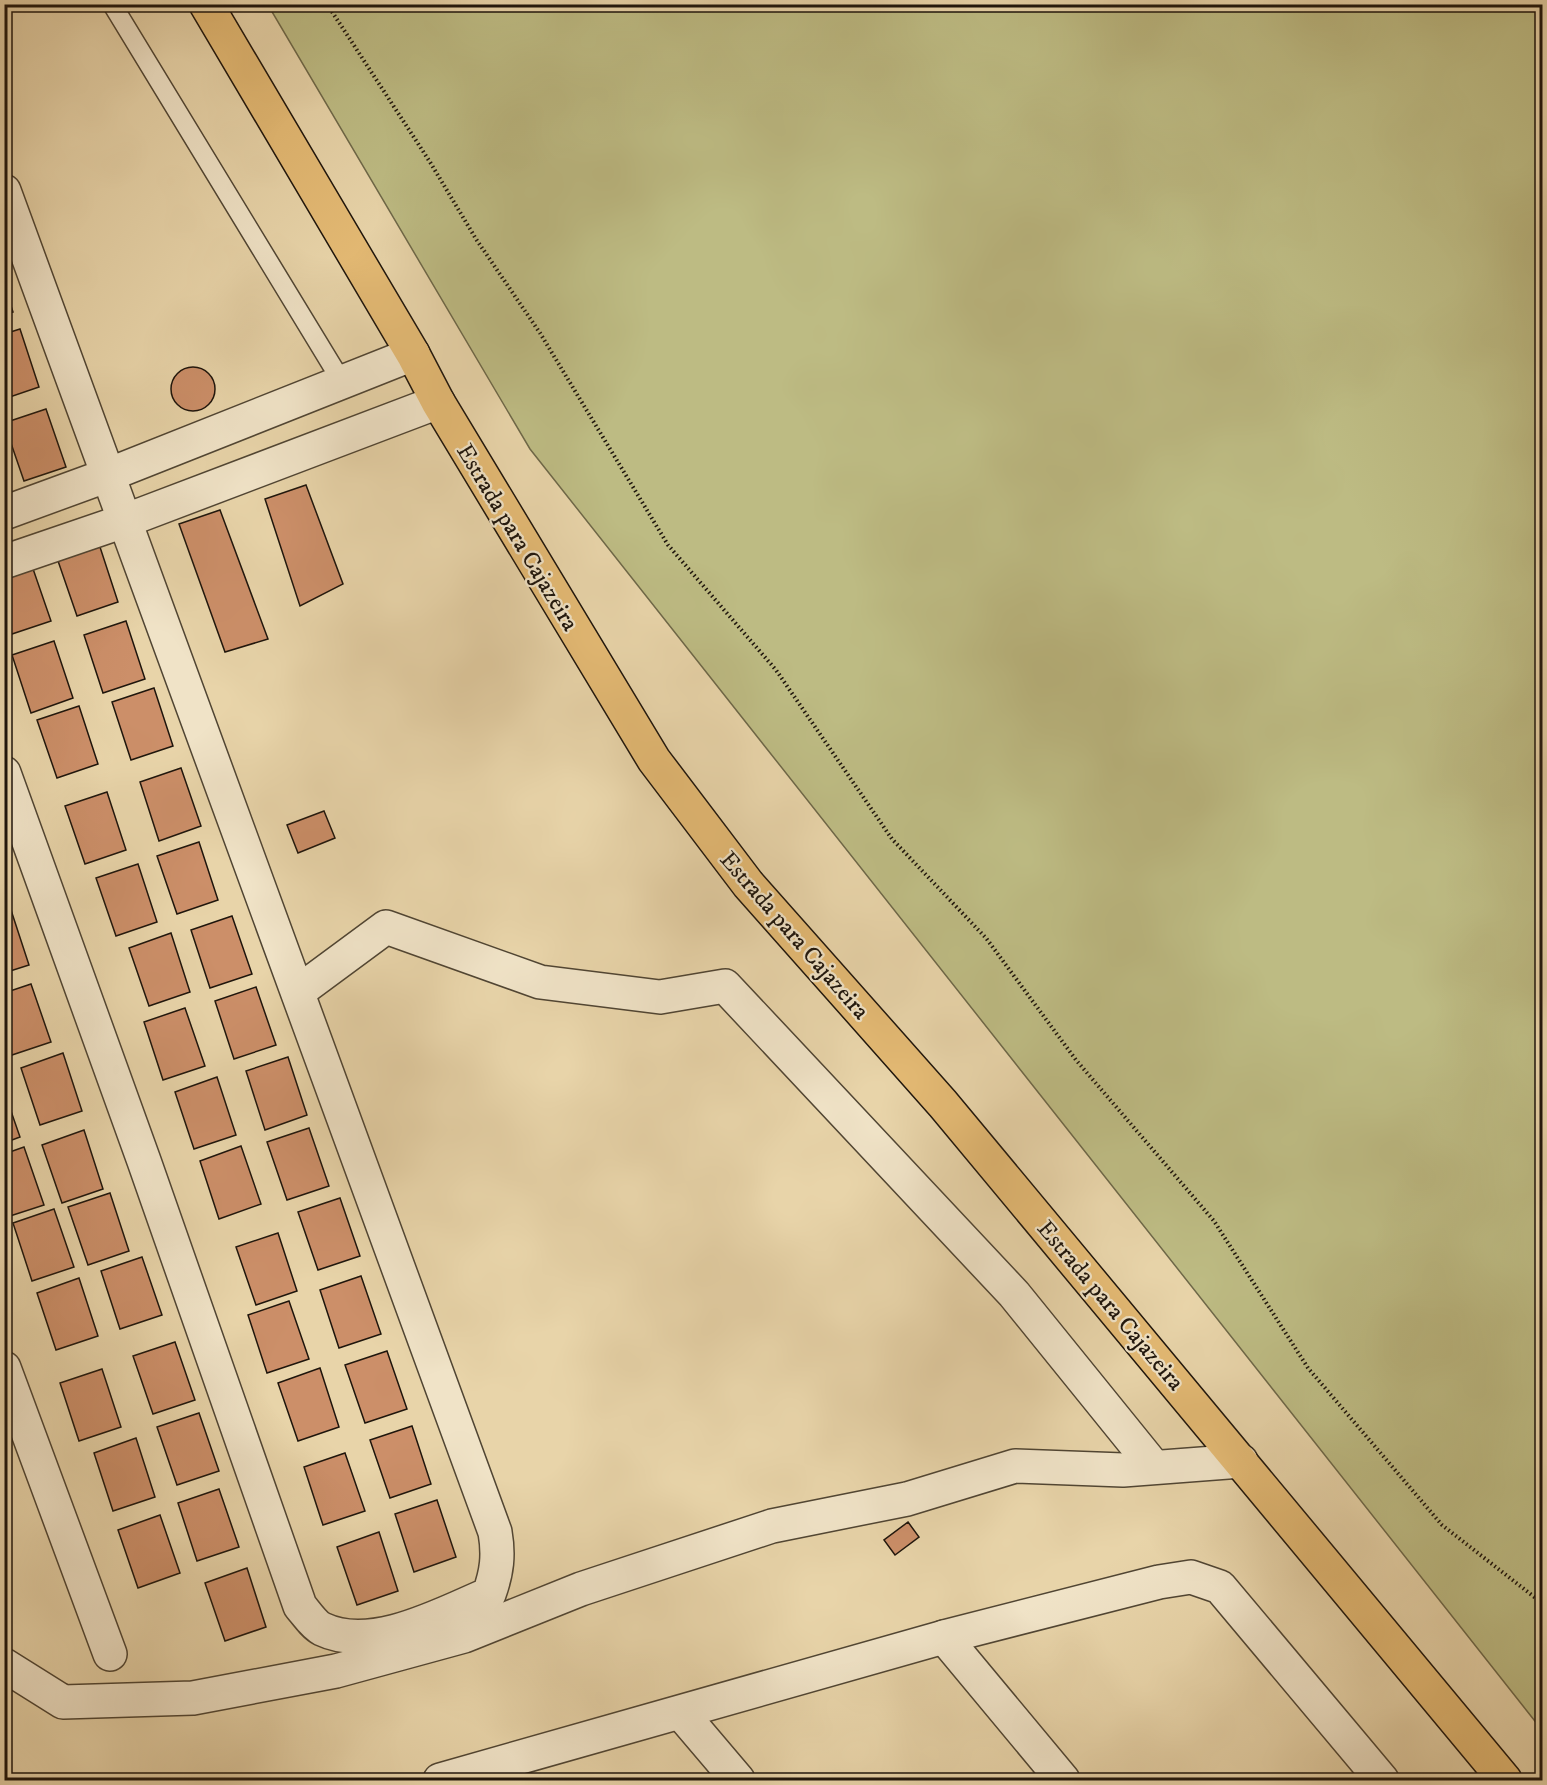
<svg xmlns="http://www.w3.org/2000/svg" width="1547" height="1785" font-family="'IM FELL DW Pica',serif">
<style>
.green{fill:#bdbb83;stroke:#6e6848;stroke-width:1.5}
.building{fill:#cc8f69;stroke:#1e150c;stroke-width:1.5}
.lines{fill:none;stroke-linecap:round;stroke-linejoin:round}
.service-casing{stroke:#504533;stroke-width:21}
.minor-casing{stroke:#504533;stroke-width:36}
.primary-casing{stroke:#1e150c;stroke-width:36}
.path{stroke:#1e150c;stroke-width:4;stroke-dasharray:1.5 3;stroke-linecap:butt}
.service{stroke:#f0e3c7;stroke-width:18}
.minor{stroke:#f0e3c7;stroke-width:33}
.primary{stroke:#e4ba74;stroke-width:33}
.labels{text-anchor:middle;stroke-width:4.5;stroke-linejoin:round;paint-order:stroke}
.street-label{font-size:24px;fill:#1e150c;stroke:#f0e3c7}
</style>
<rect width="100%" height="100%" fill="#e8d4a9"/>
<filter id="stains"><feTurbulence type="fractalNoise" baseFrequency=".00333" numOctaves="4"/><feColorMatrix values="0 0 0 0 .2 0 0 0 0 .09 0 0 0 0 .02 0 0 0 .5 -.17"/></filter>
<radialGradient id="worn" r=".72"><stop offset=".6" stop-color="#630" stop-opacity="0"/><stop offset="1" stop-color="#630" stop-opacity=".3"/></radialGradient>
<polygon class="green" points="268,5 1542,5 1542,1730 530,449"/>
<g class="building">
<polygon points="4,285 13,312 4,315"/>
<polygon points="20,329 39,387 4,399 4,334"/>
<circle cx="193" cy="389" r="22"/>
<polygon points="46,409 66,467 24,481 4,423"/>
<polygon points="306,485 343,584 300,606 265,499"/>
<polygon points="220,510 268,639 225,652 179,524"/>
<polygon points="99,544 118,602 77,616 57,558"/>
<polygon points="31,563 51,621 9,635 4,622 4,572"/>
<polygon points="126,621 145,679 103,693 84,635"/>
<polygon points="54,641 73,698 31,713 12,655"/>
<polygon points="154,688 173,746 131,760 112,702"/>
<polygon points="79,706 98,764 57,778 37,720"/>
<polygon points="181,768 201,826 159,841 140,782"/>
<polygon points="107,792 126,850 85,864 65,806"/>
<polygon points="324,811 335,838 298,853 287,825"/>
<polygon points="199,842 218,900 177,914 157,856"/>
<polygon points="138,864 157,922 116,936 96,878"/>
<polygon points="10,907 29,965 4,973 4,909"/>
<polygon points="232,916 252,974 210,988 191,930"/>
<polygon points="171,933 190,992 149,1006 129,948"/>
<polygon points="31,984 51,1042 9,1056 4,1043 4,993"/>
<polygon points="256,987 276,1045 234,1059 215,1001"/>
<polygon points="185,1008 205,1066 163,1080 144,1022"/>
<polygon points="63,1053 82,1111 40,1125 21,1068"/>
<polygon points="288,1057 307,1115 265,1130 246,1071"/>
<polygon points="217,1077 236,1135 194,1149 175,1092"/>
<polygon points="4,1091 20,1137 4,1143"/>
<polygon points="309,1128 329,1186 287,1200 267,1142"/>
<polygon points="84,1130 103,1189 62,1203 42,1145"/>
<polygon points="241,1146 261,1204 219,1219 200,1161"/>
<polygon points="24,1147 44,1205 4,1218 4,1154"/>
<polygon points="110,1193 129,1251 88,1265 68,1207"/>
<polygon points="340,1198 360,1256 318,1270 298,1212"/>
<polygon points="54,1209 74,1267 32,1281 13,1223"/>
<polygon points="278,1233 297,1291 256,1305 236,1247"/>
<polygon points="142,1257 162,1315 120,1329 101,1271"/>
<polygon points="361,1276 381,1334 339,1348 320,1290"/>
<polygon points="79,1278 98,1336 56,1350 37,1293"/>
<polygon points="289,1301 309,1359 267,1373 248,1315"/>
<polygon points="175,1342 195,1400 153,1414 133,1356"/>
<polygon points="387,1351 407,1409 365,1423 345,1365"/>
<polygon points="320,1368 339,1427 298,1441 278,1383"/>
<polygon points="102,1369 121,1427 79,1441 60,1383"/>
<polygon points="199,1413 219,1471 177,1485 157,1427"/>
<polygon points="412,1426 431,1484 390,1498 370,1440"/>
<polygon points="136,1438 155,1497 113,1511 94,1453"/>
<polygon points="345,1453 365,1511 323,1525 304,1467"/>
<polygon points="219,1489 239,1547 197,1561 178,1503"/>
<polygon points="437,1500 456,1557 414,1572 395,1514"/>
<polygon points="160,1515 180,1573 138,1588 118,1530"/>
<polygon points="908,1522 919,1537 895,1555 884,1540"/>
<polygon points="379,1532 398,1591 357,1605 337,1547"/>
<polygon points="247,1568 266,1627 225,1641 205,1583"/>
</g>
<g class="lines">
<g class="service-casing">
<polyline id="service" points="112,4 342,382"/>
</g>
<g class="minor-casing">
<g id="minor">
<path d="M4,191L495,1532C499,1555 497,1572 489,1594C442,1614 372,1653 322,1629C314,1625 306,1613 300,1606L144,1161L4,773"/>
<polyline points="4,513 108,475 413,354"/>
<polyline points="4,562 127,520 438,402"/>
<polyline points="298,992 386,927 540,982 660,997 725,986 1014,1294 1154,1467"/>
<polyline points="4,1368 110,1654"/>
<polyline points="944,1637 1063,1780"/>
<polyline points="4,1665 63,1702 193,1698 336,1671 464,1636 581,1589 772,1526 907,1499 1015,1466 1123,1470 1241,1461"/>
<polyline points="682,1714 738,1780"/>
<polyline points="440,1780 944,1637 1159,1582 1191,1577 1220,1587 1382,1780"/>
</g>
</g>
<g class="primary-casing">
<polyline id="primary" points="206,4 413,354 438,402 654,760 748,884 943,1104 1505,1780"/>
</g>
<polyline class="path" points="327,4 430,162 476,239 540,333 668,545 776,670 892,839 986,938 1076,1060 1214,1221 1308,1368 1442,1525 1542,1603"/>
<use href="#service" class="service"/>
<use href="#minor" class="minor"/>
<use href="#primary" class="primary"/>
</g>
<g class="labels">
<g class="street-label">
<text transform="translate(518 537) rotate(59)" y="8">Estrada para Cajazeira</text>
<text transform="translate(795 935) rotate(49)" y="8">Estrada para Cajazeira</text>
<text transform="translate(1111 1305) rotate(50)" y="8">Estrada para Cajazeira</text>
</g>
</g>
<rect width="1547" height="1785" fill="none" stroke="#e8d4a9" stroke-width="24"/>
<rect x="6" y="6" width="1535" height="1773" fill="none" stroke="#1e150c" stroke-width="3"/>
<rect x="12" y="12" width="1523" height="1761" fill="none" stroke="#1e150c" stroke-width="1.5"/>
<rect width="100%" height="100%" filter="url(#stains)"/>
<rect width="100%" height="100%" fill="url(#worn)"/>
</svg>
